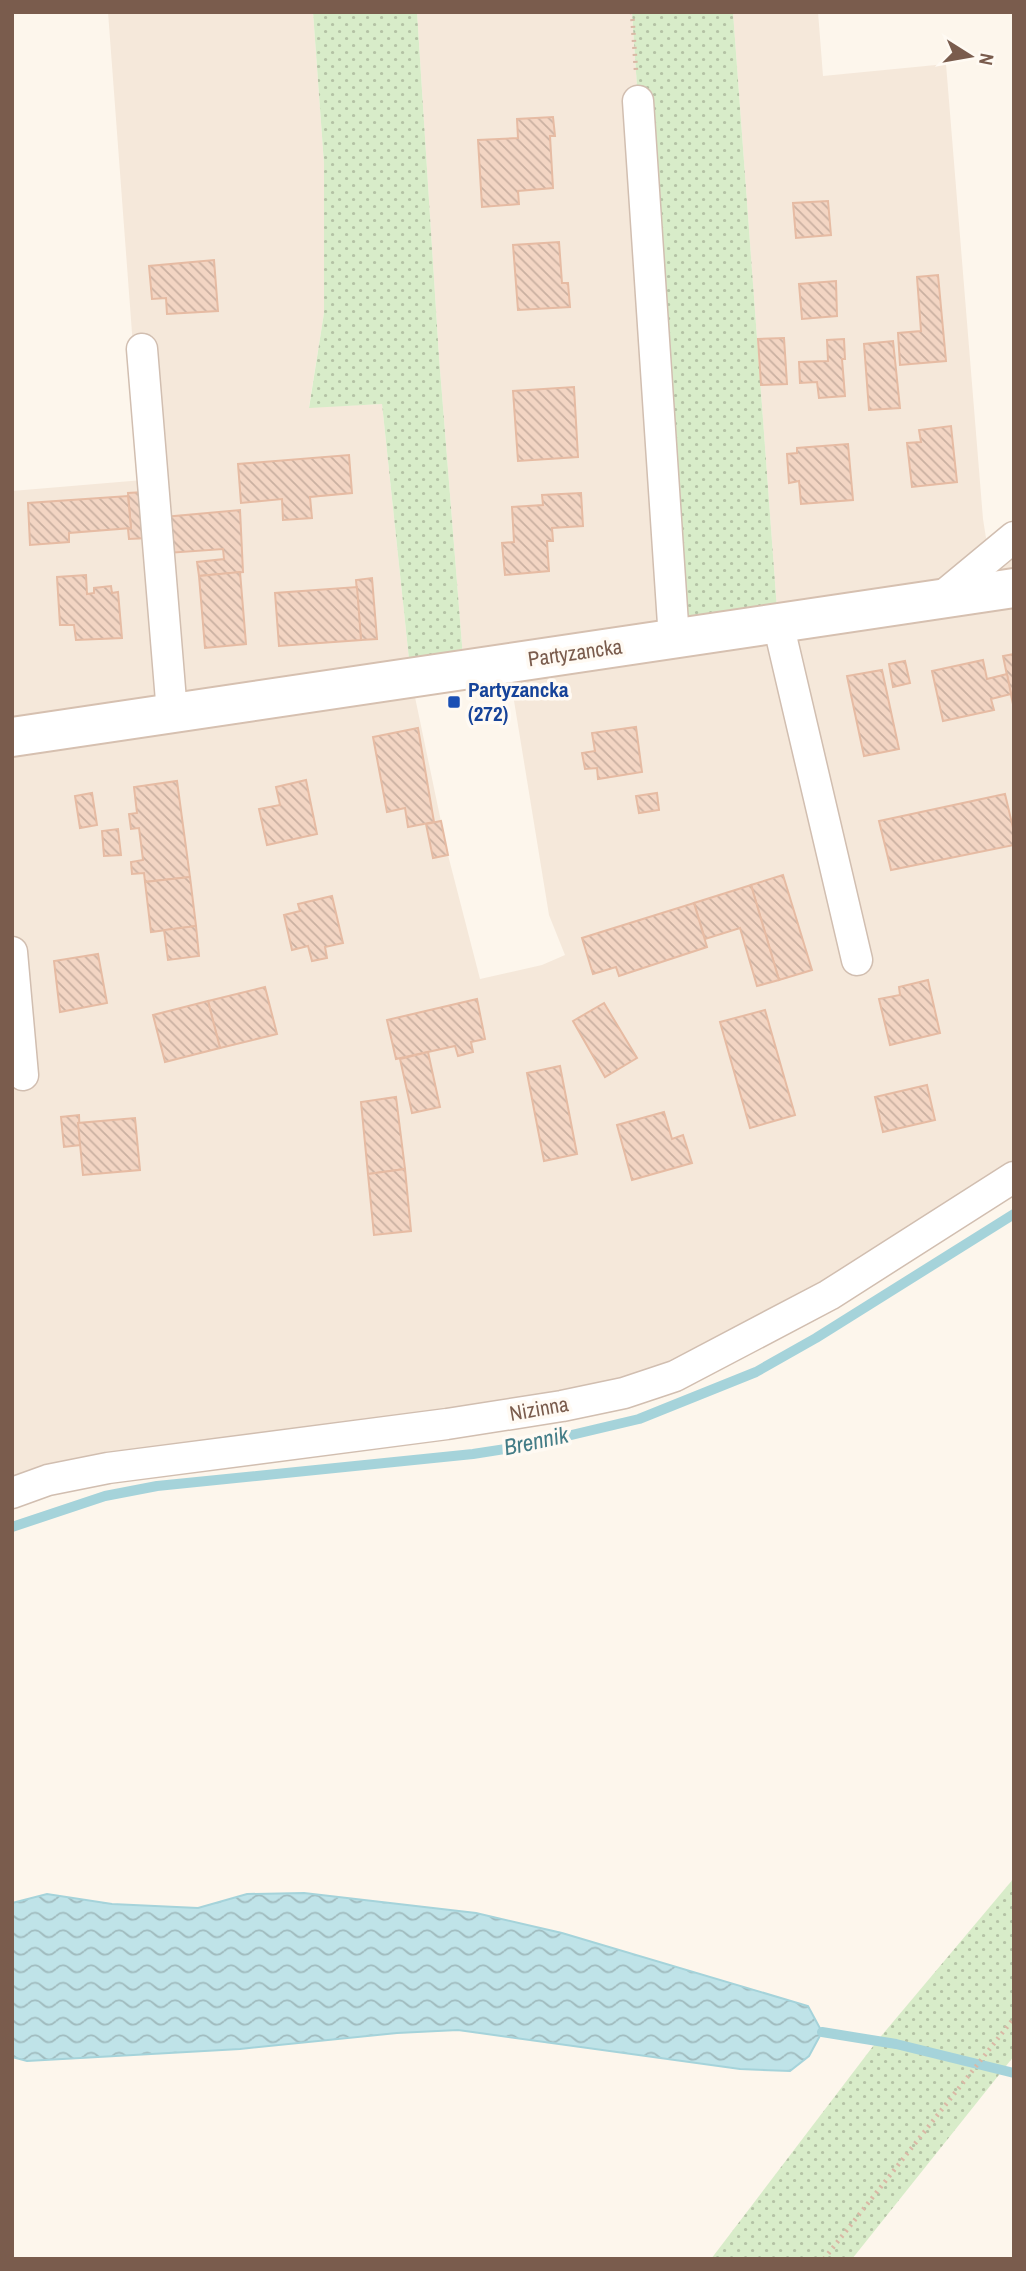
<svg xmlns="http://www.w3.org/2000/svg" width="1026" height="2271" font-family="'Archivo Narrow',sans-serif">
<style>
.residential{fill:#f5e8da}
.grass{fill:url(#grass-dots)}
.water{fill:url(#water-waves);stroke:#a5d3da;stroke-width:2}
.lines{fill:none;stroke-linecap:round;stroke-linejoin:round}
.stream{stroke:#a5d3da;stroke-width:10}
.building{fill:url(#building-back-hatch);stroke:#e6bba3;stroke-width:2}
.minor-casing{stroke:#d1beb0;stroke-width:33}
.secondary-casing{stroke:#d6c0b0;stroke-width:42}
.path{stroke:#d9b8a5;stroke-width:4.5;stroke-dasharray:2 5;stroke-linecap:butt}
.minor{stroke:#fff;stroke-width:30}
.secondary{stroke:#fff;stroke-width:38}
.transit-dot{fill:#1a4fb4;stroke:#fffaf3;stroke-width:2.5}
.labels{text-anchor:middle;stroke-width:7;stroke-linejoin:round;paint-order:stroke}
.street-label{font-size:21px;fill:#7a5c4d;stroke:#fffaf3}
.transit-label{font-size:21px;font-weight:bold;fill:#164399;stroke:#fffaf3;text-anchor:start}
.water-label{font-size:23px;font-style:italic;fill:#437c86;stroke:#fffaf3}
</style>
<defs>
<pattern id="grass-dots" width="8" height="8" patternUnits="userSpaceOnUse" patternTransform="scale(1.75)"><rect width="8" height="8" fill="#d8ecc9"/><path d="M2 2h.1M6 6h.1" fill="none" stroke="#b4c2a5" stroke-width="1.8" stroke-linecap="round"/></pattern>
<pattern id="water-waves" width="16" height="10" patternUnits="userSpaceOnUse" patternTransform="scale(1.75)"><rect width="16" height="10" fill="#bfe3e8"/><path d="M0 5q4-4 8 0t8 0" fill="none" stroke="#a0bbbe"/></pattern>
<pattern id="building-back-hatch" width="6" height="6" patternUnits="userSpaceOnUse" patternTransform="scale(1.75)"><rect width="6" height="6" fill="#f3d5c3"/><path d="M-1 5l2 2M0 0l6 6M5-1l2 2" fill="none" stroke="#cab0a1"/></pattern>
</defs>
<rect width="100%" height="100%" fill="#fdf6ec"/>
<polygon class="residential" points="108,12 313,12 324,164 324,313 309,407 382,404 411,678 448,855 480,979 542,965 565,955 549,915 508,664 464,670 439,357 417,12 632,12 674,638 778,623 733,12 818,12 823,76 946,64 983,519 989,557 1014,537 1014,1177 675,1376 12,1493 12,491 143,480"/>
<g class="grass">
<polygon points="313,12 417,12 439,357 464,670 411,678 382,404 309,408 324,313 324,164"/>
<polygon points="632,12 733,12 778,623 674,639"/>
<polygon points="1014,1878 1014,2056 852,2259 711,2259 877,2041"/>
</g>
<polygon class="water" points="304,1893 476,1913 562,1933 808,2006 822,2032 809,2056 790,2071 740,2069 458,2030 397,2033 240,2049 27,2061 12,2057 12,1903 47,1894 112,1904 198,1908 247,1894"/>
<g class="lines">
<g class="stream">
<polyline points="12,1527 105,1496 157,1486 473,1454 525,1446 639,1419 756,1372 816,1338 1014,1214"/>
<polyline points="822,2032 896,2044 1014,2073"/>
</g>
</g>
<g class="building">
<polygon points="553,117 555,136 550,136 553,188 518,191 519,204 482,207 478,140 518,138 517,119"/>
<polygon points="828,201 831,235 796,238 793,203"/>
<polygon points="559,242 562,283 568,283 570,307 518,310 513,245"/>
<polygon points="214,260 218,311 167,314 166,298 152,299 149,266"/>
<polygon points="938,275 946,361 900,365 898,333 921,331 917,277"/>
<polygon points="836,281 837,316 802,319 799,284"/>
<polygon points="784,338 787,384 761,385 758,339"/>
<polygon points="844,339 845,359 842,359 845,396 819,398 817,382 800,383 799,362 828,361 827,340"/>
<polygon points="893,341 900,408 869,410 864,344"/>
<polygon points="574,387 578,457 518,461 513,391"/>
<polygon points="951,426 957,482 912,487 907,443 921,442 919,430"/>
<polygon points="848,444 853,500 801,504 799,481 789,483 787,454 797,453 797,448"/>
<polygon points="349,455 352,493 310,497 312,518 283,520 282,499 241,503 238,464"/>
<polygon points="144,492 148,538 129,539 128,529 131,528 128,493"/>
<polygon points="581,493 583,526 552,528 553,541 547,541 549,571 505,575 502,543 514,542 512,507 543,505 542,495"/>
<polygon points="128,496 131,528 69,533 69,542 30,545 28,503"/>
<polygon points="240,510 243,572 199,576 197,562 224,559 223,549 167,553 164,517"/>
<polygon points="240,572 246,644 205,648 199,576"/>
<polygon points="86,575 87,594 94,593 94,588 111,586 112,593 118,592 122,638 76,640 74,625 60,625 57,577"/>
<polygon points="372,578 377,639 361,640 356,580"/>
<polygon points="357,587 361,640 279,646 275,593"/>
<polygon points="1014,654 1014,709 1003,656"/>
<polygon points="983,660 987,679 1007,674 1011,694 991,699 994,710 943,721 932,671"/>
<polygon points="905,661 910,683 893,687 889,664"/>
<polygon points="882,670 899,749 864,756 847,676"/>
<polygon points="636,727 642,772 598,779 597,768 585,769 582,753 595,751 592,733"/>
<polygon points="418,728 434,822 408,827 405,808 387,812 373,737"/>
<polygon points="306,780 317,834 267,845 259,809 280,805 276,787"/>
<polygon points="177,781 190,877 145,882 144,873 132,874 131,862 143,860 139,828 131,829 129,814 137,813 134,787"/>
<polygon points="92,793 97,825 80,828 75,796"/>
<polygon points="657,793 659,810 639,813 636,796"/>
<polygon points="1005,794 1014,832 1014,845 891,870 879,821"/>
<polygon points="441,821 448,855 433,858 426,824"/>
<polygon points="118,829 121,855 104,856 102,831"/>
<polygon points="783,875 812,970 779,980 751,885"/>
<polygon points="190,877 196,926 151,932 145,882"/>
<polygon points="751,885 779,980 757,986 740,928 705,939 694,903"/>
<polygon points="332,896 343,943 325,947 327,958 312,961 308,946 292,950 284,915 300,911 298,904"/>
<polygon points="694,903 707,947 619,976 616,967 593,974 582,938"/>
<polygon points="196,926 199,956 168,960 164,930"/>
<polygon points="98,954 107,1003 60,1012 54,961"/>
<polygon points="928,980 940,1033 890,1045 879,999 900,995 899,987"/>
<polygon points="265,987 277,1034 220,1048 208,1001"/>
<polygon points="477,999 485,1039 471,1042 473,1052 458,1056 455,1046 396,1059 387,1020"/>
<polygon points="208,1001 220,1048 165,1062 153,1015"/>
<polygon points="604,1003 637,1058 605,1077 573,1021"/>
<polygon points="765,1010 795,1115 750,1128 720,1022"/>
<polygon points="428,1052 440,1107 412,1113 400,1059"/>
<polygon points="560,1066 577,1154 544,1161 527,1073"/>
<polygon points="927,1085 935,1120 883,1132 875,1097"/>
<polygon points="396,1097 405,1169 368,1174 361,1102"/>
<polygon points="664,1112 672,1139 683,1135 692,1163 632,1180 617,1125"/>
<polygon points="79,1115 80,1145 64,1147 61,1117"/>
<polygon points="135,1118 140,1170 83,1175 78,1123"/>
<polygon points="405,1169 411,1231 374,1235 368,1174"/>
</g>
<g class="lines">
<g class="minor-casing">
<g id="minor">
<polyline points="638,101 674,639"/>
<polyline points="142,349 172,713"/>
<polyline points="938,600 1014,537"/>
<polyline points="778,623 857,960"/>
<polyline points="12,952 23,1075"/>
<polyline points="12,1493 48,1480 108,1468 447,1424 562,1406 624,1393 675,1376 829,1295 1014,1177"/>
</g>
</g>
<g class="secondary-casing">
<polyline id="secondary" points="12,737 1014,588"/>
</g>
<g class="path">
<polyline points="632,12 636,71"/>
<polyline points="824,2259 1014,2018"/>
</g>
<use href="#minor" class="minor"/>
<use href="#secondary" class="secondary"/>
</g>
<rect class="transit-dot" x="447" y="695" width="14" height="14" rx="3.5"/>
<g class="labels">
<g class="street-label">
<text transform="translate(575 653) rotate(-8)" y="7">Partyzancka</text>
<text transform="translate(539 1409) rotate(-10)" y="7">Nizinna</text>
</g>
<g class="transit-label">
<text x="468" y="697">Partyzancka<tspan x="468" dy="24">(272)</tspan></text>
</g>
<g class="water-label">
<text transform="translate(536 1441) rotate(-12)" y="8">Brennik</text>
</g>
</g>
<rect width="1026" height="2271" fill="none" stroke="#7a5c4d" stroke-width="28"/>
<g transform="translate(970 56) rotate(101)" stroke="#fffaf3" stroke-width="5" paint-order="stroke">
<path d="M0-5L12 26L0 18L-12 26Z" fill="#7a5c4d"/>
<text y="-10" font-size="19" font-weight="bold" text-anchor="middle" fill="#7a5c4d">N</text>
</g>
</svg>
